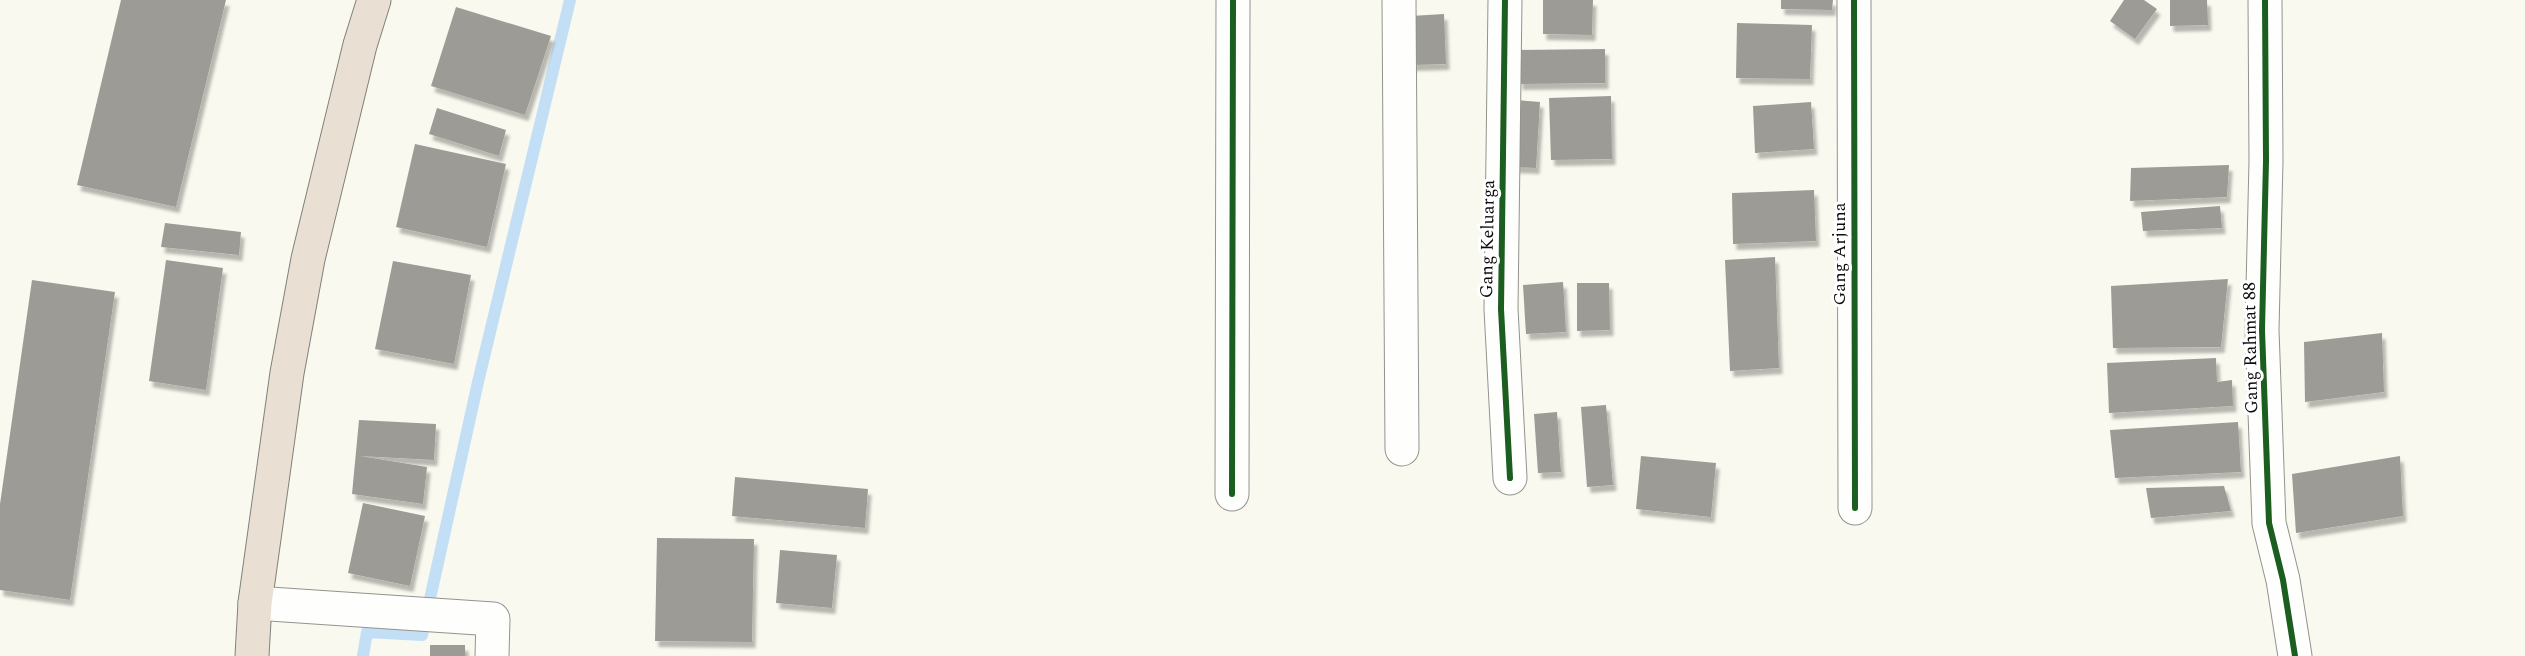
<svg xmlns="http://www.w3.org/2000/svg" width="2525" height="656" font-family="Spectral,serif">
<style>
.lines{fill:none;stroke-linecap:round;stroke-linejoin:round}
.stream{stroke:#c3dff6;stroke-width:12}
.building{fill:#9c9b95;filter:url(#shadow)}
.minor-casing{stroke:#93938e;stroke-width:35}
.highway-casing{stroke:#80807c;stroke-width:35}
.minor{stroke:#fefefd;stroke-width:33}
.highway{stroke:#e9e0d3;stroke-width:33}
.cycleway-casing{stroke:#fff;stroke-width:10}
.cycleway{stroke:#1b5e20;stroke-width:6}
.labels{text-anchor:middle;stroke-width:6;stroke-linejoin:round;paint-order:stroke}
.street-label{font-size:18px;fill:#0c0c0c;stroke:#fff}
</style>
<defs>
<filter id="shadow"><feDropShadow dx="3.5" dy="6" stdDeviation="1.5" flood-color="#0004"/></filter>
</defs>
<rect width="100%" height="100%" fill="#faf9ef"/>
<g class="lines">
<polyline class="stream" points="363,656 367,632 422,635 478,382 570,0"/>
</g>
<g class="building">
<polygon points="121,0 226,0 176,207 77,185"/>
<polygon points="1543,0 1593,0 1592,35 1543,34"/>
<polygon points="1781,0 1833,0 1832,10 1781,9"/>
<polygon points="2124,0 2144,0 2157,9 2135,39 2110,21"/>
<polygon points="2170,0 2207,0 2208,25 2170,26"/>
<polygon points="456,7 551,36 525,115 431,86"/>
<polygon points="1444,14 1446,64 1412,65 1411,16"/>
<polygon points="1737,23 1812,25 1810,79 1736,78"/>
<polygon points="1605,49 1605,83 1519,84 1518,50"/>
<polygon points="1611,96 1612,159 1551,160 1549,98"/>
<polygon points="1515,100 1540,102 1536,168 1511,167"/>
<polygon points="1811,102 1814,149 1755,153 1753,106"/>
<polygon points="437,108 506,130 499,156 429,134"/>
<polygon points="415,144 506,164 487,247 396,227"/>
<polygon points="2229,165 2227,197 2130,201 2131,168"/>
<polygon points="1814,190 1816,241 1733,244 1732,193"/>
<polygon points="2220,206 2222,228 2143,231 2141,212"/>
<polygon points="165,223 241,232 239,255 161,247"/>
<polygon points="1775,257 1779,368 1730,371 1725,260"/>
<polygon points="166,260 223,268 206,390 149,381"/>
<polygon points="393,261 471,275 454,364 375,349"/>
<polygon points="2228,279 2221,347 2113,348 2111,286"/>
<polygon points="32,280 115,292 70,600 0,590 0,504"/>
<polygon points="1563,282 1566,332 1526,334 1523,285"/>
<polygon points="1577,283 1609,283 1610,330 1577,331"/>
<polygon points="2382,333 2384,392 2305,402 2304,342"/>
<polygon points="2216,358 2217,382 2232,380 2233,406 2109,413 2107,363"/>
<polygon points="1606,405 1613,485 1587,487 1581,407"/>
<polygon points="1557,412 1561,472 1538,473 1534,414"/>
<polygon points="359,420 436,424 434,460 360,456 427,467 423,504 352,494"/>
<polygon points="2238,422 2241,472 2115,478 2110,430"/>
<polygon points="1641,456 1716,463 1711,517 1636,509"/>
<polygon points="2400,456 2403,516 2296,533 2292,474"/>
<polygon points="735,477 868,489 865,528 732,516"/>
<polygon points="2224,486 2231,511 2151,518 2146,488"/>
<polygon points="363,503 425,516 410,586 348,573"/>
<polygon points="657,538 754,539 752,642 655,641"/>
<polygon points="780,550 837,555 832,608 776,603"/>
<rect x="430" y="645" width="35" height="11"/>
</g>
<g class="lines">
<g class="minor-casing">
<g id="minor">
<polyline points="1399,0 1402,449"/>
<polyline points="1505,0 1501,309 1510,478"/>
<polyline points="1854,0 1855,508"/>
<polyline points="2265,0 2266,161 2262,330 2269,523 2283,580 2295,656"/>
<polyline points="1232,494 1233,0"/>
<polyline points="255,603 493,619 492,656"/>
</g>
</g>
<g class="highway-casing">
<polyline id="highway" points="252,656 255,603 287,373 308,259 360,45 374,0"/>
</g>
<use href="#minor" class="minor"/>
<use href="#highway" class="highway"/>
<g class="cycleway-casing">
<g id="cycleway">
<polyline points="1505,0 1501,309 1510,478"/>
<polyline points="1854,0 1855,508"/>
<polyline points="2265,0 2266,161 2262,330 2269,523 2283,580 2295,656"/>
<polyline points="1232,494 1233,0"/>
</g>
</g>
<use href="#cycleway" class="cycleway"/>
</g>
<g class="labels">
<g class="street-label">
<text transform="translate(1487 239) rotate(-89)" y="6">Gang Keluarga</text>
<text transform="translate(1839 254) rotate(-90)" y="6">Gang Arjuna</text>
<text transform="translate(2250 348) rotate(-91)" y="6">Gang Rahmat 88</text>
</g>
</g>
</svg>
